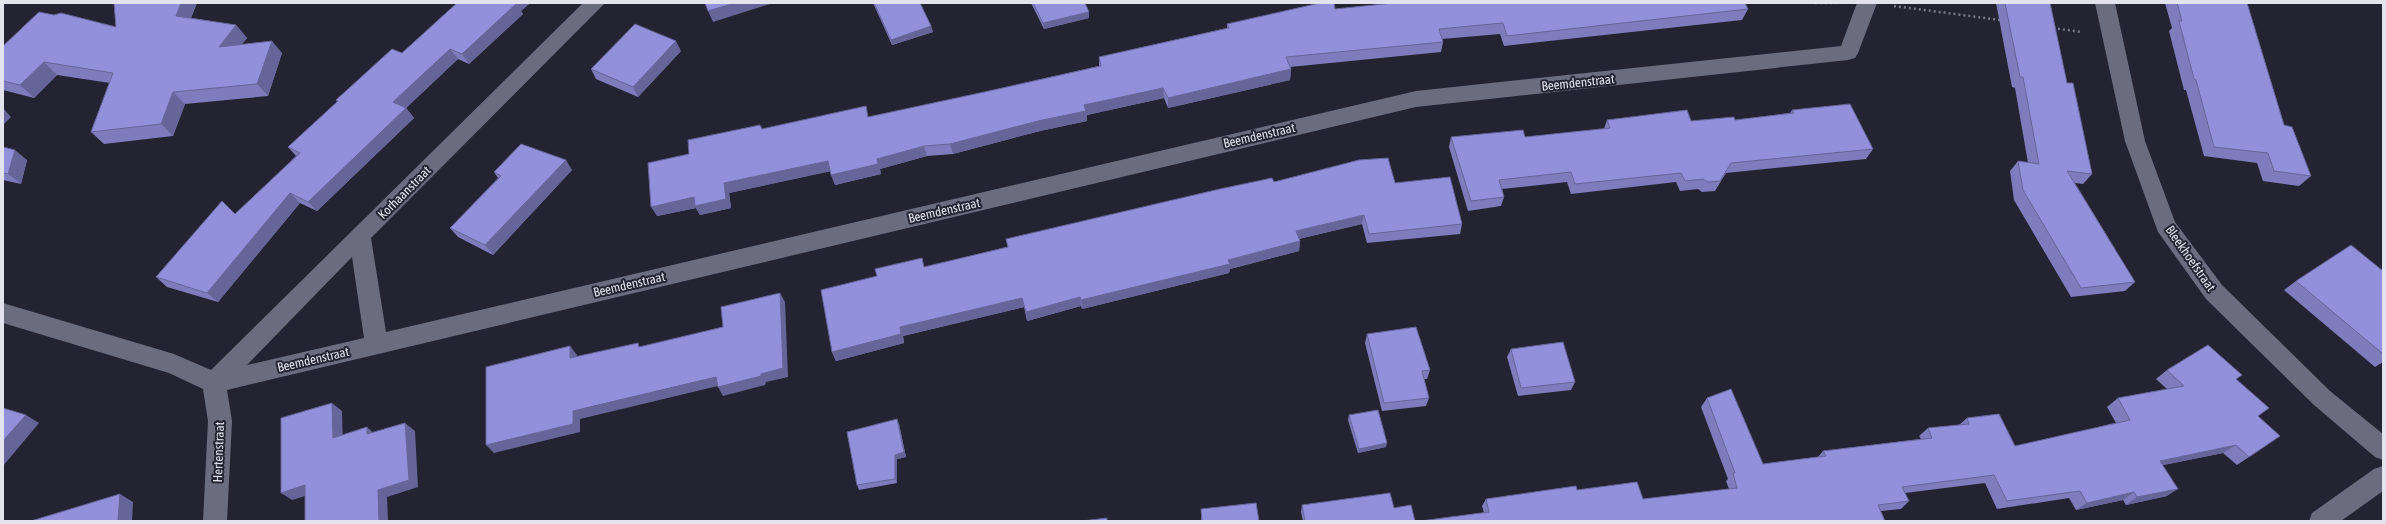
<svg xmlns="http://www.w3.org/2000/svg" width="2386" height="524" font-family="'Asap Condensed',sans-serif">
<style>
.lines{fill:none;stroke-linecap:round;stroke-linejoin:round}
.path{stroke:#797986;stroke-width:2.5;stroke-dasharray:2 3;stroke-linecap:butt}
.minor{fill:#6b6c7d;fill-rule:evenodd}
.wall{fill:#7e7cbc}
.shaded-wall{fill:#666599}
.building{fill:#9290db;stroke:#666599}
.labels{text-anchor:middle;stroke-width:4;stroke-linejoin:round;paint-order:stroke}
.street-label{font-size:13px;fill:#e3e3ee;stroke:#232332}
</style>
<rect width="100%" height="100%" fill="#232332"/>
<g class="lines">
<g class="path">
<polyline points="1815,3 1836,3"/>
<polyline points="1894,6 2000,20"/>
<polyline points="2053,28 2082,32"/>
</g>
<g class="minor">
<path d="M583,3H605L371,238L386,332L1416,91L1841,46L1857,3H1877L1858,53L1855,58L1848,60L1416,107L227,390L232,421L227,521H203L208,421L203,389L169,373L3,323V303L174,354L211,370ZM352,257L364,338L247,365Z"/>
<polygon points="2095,3 2115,3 2145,141 2175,222 2222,285 2330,391 2383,434 2383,460 2375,457 2314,405 2206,299 2158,232 2125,141"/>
<polygon points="2383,466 2383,491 2341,521 2309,521 2312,513 2374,469"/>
</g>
</g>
<g class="wall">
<polygon points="114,3 197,3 191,18 236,25 247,38 242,44 282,53 268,96 185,104 173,136 104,144 91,132 110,83 57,75 34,98 3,90 3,46 54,15 116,27"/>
<polygon points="457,3 530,3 521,11 523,14 469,64 458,59 406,108 414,118 317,211 300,203 218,302 167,287 156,277 235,214 296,156 288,147 337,102 336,100 402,53"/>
<polygon points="873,3 920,3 931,26 933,32 892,45"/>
<polygon points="1031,3 1085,3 1089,18 1044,29"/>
<polygon points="1996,3 2050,3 2067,83 2092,174 2083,184 2075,183 2135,282 2125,291 2071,297 2014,200 2010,171 2018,161 2028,163 2015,88 2012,87"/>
<polygon points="2165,3 2247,3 2284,125 2311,176 2299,186 2263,181 2257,163 2204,156 2186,90 2184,90 2169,31 2172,28"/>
<polygon points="1335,9 1748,9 1742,20 1504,46 1500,34 1442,39 1443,42 1441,52 1290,67 1291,69 1290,80 1168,108 1164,98 1087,115 1087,121 1040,131 953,154 927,156 880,169 881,174 835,185 830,171 729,193 731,208 700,215 696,208 657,216 689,154 869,117 980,93 1099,66 1099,57 1227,28 1227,24"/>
<polygon points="681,51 638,97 596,79 591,69"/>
<polygon points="1792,110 1873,149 1866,159 1726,173 1715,191 1702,192 1698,189 1680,191 1676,182 1571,194 1567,182 1502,189 1504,197 1501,206 1468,211 1449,147 1451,137 1525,137 1604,129 1607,120 1691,121 1735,120 1790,113"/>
<polygon points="3,147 27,160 21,184 3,180"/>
<polygon points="572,170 493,255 458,237 450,228 498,178 494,172"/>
<polygon points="1274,182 1395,183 1462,224 1460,234 1367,243 1362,224 1299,239 1300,241 1299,251 1230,269 1229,273 1082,309 1081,306 1027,321 1024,307 903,336 904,343 836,361 832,352 925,267"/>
<polygon points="2383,271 2383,362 2375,367 2284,290 2296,281"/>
<polygon points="1367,334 1430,370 1427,379 1424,379 1429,398 1426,406 1382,411 1365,343"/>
<polygon points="1511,349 1575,382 1571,390 1518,396 1507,357"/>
<polygon points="2167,370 2242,375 2236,379 2258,416 2249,457 2237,465 2223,453 2163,465 2167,496 2126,505 2123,500 2076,510 2069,498 1997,509 1985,483 1905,493 1909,501 1901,509 1881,511 1484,513 1482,506 1486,499 1577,490 1643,499 1729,489 1726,481 1728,479 1701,407 1707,398 1763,464 1818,457 1823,451 1921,439 1919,436 1928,428 1959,425 1967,418 2015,446 2116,423 2107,407 2118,398 2167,389 2156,379"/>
<polygon points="1349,415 1386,447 1358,453 1348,420"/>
<polygon points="899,424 906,457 897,459 897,483 859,490 857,485"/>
<polygon points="1302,505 1394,508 1415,521 1303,521 1301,512"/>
<polygon points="1201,509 1259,521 1201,521"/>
</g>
<g class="shaded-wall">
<polygon points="181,3 197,3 187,28 176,16"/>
<polygon points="514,3 530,3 521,11 523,14 469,64 462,54"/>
<polygon points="735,3 773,3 713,22 708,11"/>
<polygon points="1089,12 1089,18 1044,29 1043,23"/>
<polygon points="236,25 247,38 230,59 219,47"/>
<polygon points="931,26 933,32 892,45 891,40"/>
<polygon points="272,41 282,53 268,96 257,84"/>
<polygon points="676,41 681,51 638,97 633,87"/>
<polygon points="450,49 458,59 406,108 414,118 317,211 308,202 393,102"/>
<polygon points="44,62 57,75 34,98 20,85"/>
<polygon points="1291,69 1290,80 1168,108 1168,98"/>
<polygon points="1163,88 1164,98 1087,115 1087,121 1040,131 953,154 950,144 1084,105"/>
<polygon points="173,92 185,104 173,136 161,124"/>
<polygon points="3,108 11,117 3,125"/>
<polygon points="924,146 927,156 880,169 881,174 835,185 831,175 877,159"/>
<polygon points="15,150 27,160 21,184 8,174"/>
<polygon points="566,160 572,170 493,255 485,245"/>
<polygon points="828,161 832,171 729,193 731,208 700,215 696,208 657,216 651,207 724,183"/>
<polygon points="290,193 300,203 218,302 207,293"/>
<polygon points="1364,215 1362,224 1294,240 1296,231"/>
<polygon points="1300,241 1299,251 1230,269 1229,273 1082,309 1081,300"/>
<polygon points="780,293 785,302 788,377 766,382 765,385 723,396 718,387"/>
<polygon points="1080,297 1081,306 1027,321 1026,312"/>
<polygon points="1022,298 1024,307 903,336 904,343 836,361 832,352 900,327"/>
<polygon points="570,346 577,355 578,367 570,358"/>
<polygon points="716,377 722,385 580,419 580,432 494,453 486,445 573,411"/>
<polygon points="332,403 342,411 343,446 333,438"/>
<polygon points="26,415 39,423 3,466 3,441"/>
<polygon points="897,419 899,424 906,457 897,459 897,483 895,479 895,455"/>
<polygon points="405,423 415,431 418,487 387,497 388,521 379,521 378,490"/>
<polygon points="367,427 376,435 367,434"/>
<polygon points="1387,443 1386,447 1358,453 1359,449"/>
<polygon points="2236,445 2223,453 2149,468 2160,461"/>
<polygon points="305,485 315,493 292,500 281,493"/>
<polygon points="2178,489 2167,496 2126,505 2137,497"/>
<polygon points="2134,492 2123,500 2076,510 2087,503"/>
<polygon points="120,494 133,502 132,521 118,521"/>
</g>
<g class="building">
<polygon points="114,3 181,3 176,16 236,25 219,47 272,41 257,84 173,92 161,124 91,132 113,73 44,62 20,85 3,81 3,46 39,12 54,15 61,13 116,27"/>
<polygon points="457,3 517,3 462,54 450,49 393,102 406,108 308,202 290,193 207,293 156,277 222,201 235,214 300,153 288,147 338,101 336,100 392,49 402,53"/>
<polygon points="705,3 735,3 708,11"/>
<polygon points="874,3 920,3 931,26 891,40"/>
<polygon points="1033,3 1085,3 1089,12 1043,23"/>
<polygon points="1320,3 1334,3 1335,9 1393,3 1745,3 1748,9 1507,36 1503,23 1439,29 1443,42 1286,57 1291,69 1168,98 1163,88 1084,105 1086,111 1038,121 950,144 924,146 877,159 878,164 831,175 828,161 724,183 726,199 695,206 694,197 651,207 648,163 689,154 688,140 760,125 762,129 866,106 868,117 980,93 1101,66 1099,57 1229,28 1227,24"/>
<polygon points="2005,3 2050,3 2067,83 2073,83 2092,174 2067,171 2135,282 2081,288 2023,190 2018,161 2039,164 2023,77 2020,77"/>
<polygon points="2177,3 2247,3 2284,125 2292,127 2311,176 2274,171 2268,153 2214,147 2196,80 2194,79 2179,21 2182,21"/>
<polygon points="635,24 676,41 633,87 591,69"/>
<polygon points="1850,104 1873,149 1731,163 1720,181 1708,182 1703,179 1685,181 1681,173 1575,184 1571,172 1499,180 1504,197 1471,201 1451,137 1523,130 1525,137 1610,128 1607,120 1687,110 1691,121 1734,117 1735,120 1794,113 1792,110"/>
<polygon points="521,144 566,160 485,245 450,228 501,176 494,172"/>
<polygon points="3,147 15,150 8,174 3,173"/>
<polygon points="1388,158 1395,183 1450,177 1462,224 1369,234 1364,215 1296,231 1300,241 1228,260 1230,264 1081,300 1080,297 1026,312 1022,298 900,327 901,334 832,352 821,290 877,276 875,269 922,258 924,267 1008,247 1006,239 1220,189 1272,178 1274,182 1359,160"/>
<polygon points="2351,245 2383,271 2383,354 2296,281"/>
<polygon points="780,293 783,368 761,374 761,376 718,387 716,377 573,411 573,424 486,445 486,367 570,346 570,358 638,343 639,347 723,327 721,307"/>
<polygon points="1416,327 1430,370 1422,371 1429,398 1384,403 1367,334"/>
<polygon points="1563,342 1575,382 1521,388 1511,349"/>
<polygon points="2208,345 2242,375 2236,379 2269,408 2258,416 2280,436 2249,457 2236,445 2160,461 2178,489 2137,497 2134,492 2087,503 2080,491 2007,501 1994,475 1902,487 1909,501 1878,505 1885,521 1420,521 1489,512 1486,499 1576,486 1577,490 1637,482 1643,499 1737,488 1733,473 1735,473 1707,398 1731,389 1763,464 1826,456 1823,451 1932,438 1928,428 1969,424 1967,418 1999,414 2015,446 2130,420 2118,398 2184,386 2167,370"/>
<polygon points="332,403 333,438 367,427 367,434 405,423 409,480 378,490 379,521 305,521 305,485 281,493 281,418"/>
<polygon points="3,408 26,415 3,441"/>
<polygon points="1378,410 1387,443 1359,449 1349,415"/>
<polygon points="897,419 904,452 895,455 895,479 857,485 847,432"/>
<polygon points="1390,493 1394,508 1411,505 1415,521 1305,521 1302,505"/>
<polygon points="120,494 118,521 31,521"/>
<polygon points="1256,503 1259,521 1202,521 1201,509"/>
<polygon points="1107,518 1107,521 1082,521"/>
</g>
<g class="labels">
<g class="street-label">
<text transform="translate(1578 82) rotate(-6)" y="5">Beemdenstraat</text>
<text transform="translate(1259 135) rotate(-13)" y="5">Beemdenstraat</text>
<text transform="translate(404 192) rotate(-45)" y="5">Korhaanstraat</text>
<text transform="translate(944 210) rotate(-13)" y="5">Beemdenstraat</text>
<text transform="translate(2191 258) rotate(55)" y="5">Bleekhoefstraat</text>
<text transform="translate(629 284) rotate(-13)" y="5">Beemdenstraat</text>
<text transform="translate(313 359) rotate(-13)" y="5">Beemdenstraat</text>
<text transform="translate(218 452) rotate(-88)" y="5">Hertenstraat</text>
</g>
</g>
<rect width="2386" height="524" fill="none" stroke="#e3e3ee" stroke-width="8"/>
</svg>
